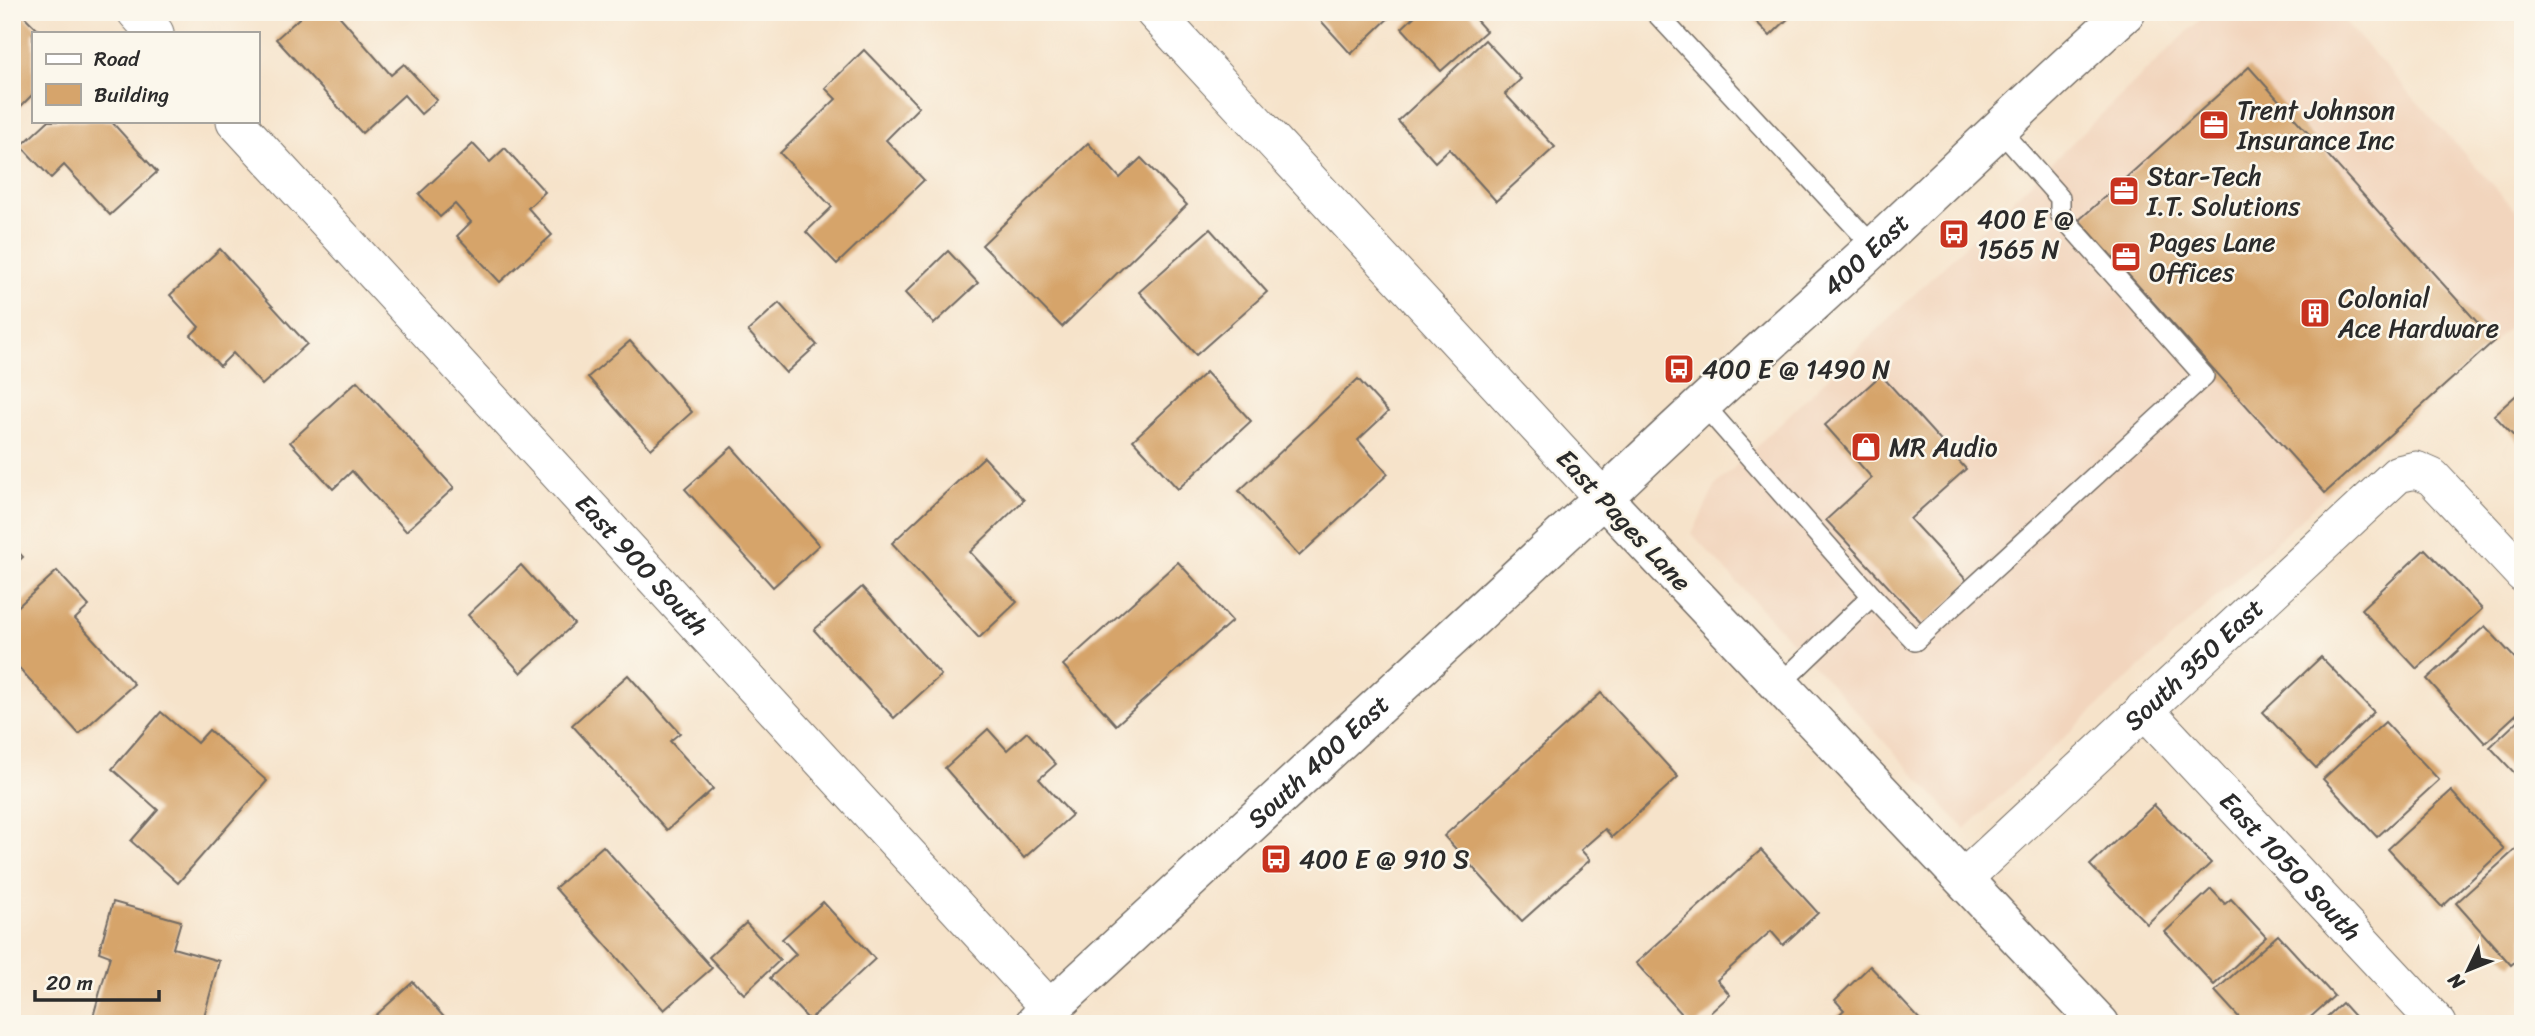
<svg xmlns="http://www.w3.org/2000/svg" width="2535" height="1036" font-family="Sriracha,sans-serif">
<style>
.built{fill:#f2d5bd}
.building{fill:#d6a46b}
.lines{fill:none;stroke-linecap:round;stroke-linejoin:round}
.service-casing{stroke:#726b63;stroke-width:22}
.minor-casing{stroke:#726b63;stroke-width:39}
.tertiary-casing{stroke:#726b63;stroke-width:41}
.secondary-casing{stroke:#726b63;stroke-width:41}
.service{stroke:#fff;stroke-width:19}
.minor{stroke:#fff;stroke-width:37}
.tertiary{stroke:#fff;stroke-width:38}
.secondary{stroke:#fff;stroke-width:38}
.labels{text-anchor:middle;stroke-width:5;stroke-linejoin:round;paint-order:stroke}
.poi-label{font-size:26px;fill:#2b2b2b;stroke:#fbf7ec;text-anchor:start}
.street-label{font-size:26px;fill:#2b2b2b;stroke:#fbf7ec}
</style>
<rect width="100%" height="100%" fill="#fbf7ec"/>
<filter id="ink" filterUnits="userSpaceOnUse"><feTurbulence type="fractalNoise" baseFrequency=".0143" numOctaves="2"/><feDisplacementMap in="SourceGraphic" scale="14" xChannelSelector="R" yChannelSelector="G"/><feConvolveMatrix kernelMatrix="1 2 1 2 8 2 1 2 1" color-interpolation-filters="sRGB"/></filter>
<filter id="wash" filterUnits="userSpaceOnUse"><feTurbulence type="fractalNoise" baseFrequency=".00686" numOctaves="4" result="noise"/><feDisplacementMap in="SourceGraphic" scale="28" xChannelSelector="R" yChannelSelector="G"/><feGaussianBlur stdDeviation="1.57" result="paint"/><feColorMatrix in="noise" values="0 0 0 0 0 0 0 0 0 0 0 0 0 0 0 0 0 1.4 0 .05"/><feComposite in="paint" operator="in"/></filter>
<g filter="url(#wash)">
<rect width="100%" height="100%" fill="#f6e3ca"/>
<polygon class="built" points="2208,12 2336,12 2523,219 2523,314 1965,829 1692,534 1716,485"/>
<g id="blocks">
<g class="building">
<polygon points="12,12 20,12 41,33 33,33 33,94 20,107 12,99"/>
<polygon points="306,12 336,12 391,75 404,64 437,100 421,114 404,95 362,133 276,39"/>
<polygon points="1313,12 1395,12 1351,54"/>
<polygon points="1419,12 1469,12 1486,31 1441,71 1402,28"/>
<polygon points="1747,12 1795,12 1770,36"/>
<polygon points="1485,40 1521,79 1505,94 1555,147 1496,201 1449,149 1435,162 1398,121"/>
<polygon points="864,50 919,107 886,140 924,180 837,264 806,232 832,207 780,153 836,99 825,88"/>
<polygon points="2249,67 2494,341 2325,493 2079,220"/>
<polygon points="48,121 111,121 157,172 110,215 64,165 51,178 21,146"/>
<polygon points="1088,143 1120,178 1141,158 1187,205 1062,327 982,245"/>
<polygon points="473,144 490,162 505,148 545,192 528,208 552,235 500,282 457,236 471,222 455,204 440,217 419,194"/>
<polygon points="1210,229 1267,292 1196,355 1139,292"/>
<polygon points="220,249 307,344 262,385 233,353 220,366 191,335 199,327 170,295"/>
<polygon points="948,251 978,283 934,324 905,293"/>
<polygon points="779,303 817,345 786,373 748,331"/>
<polygon points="630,341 692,412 651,449 588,377"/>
<polygon points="1206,372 1251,421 1178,489 1133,440"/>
<polygon points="1881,375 1966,469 1910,519 1969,583 1924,625 1826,520 1872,478 1825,425"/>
<polygon points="1358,379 1388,412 1358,440 1388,474 1299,556 1239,491"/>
<polygon points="357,381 454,488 406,531 352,471 333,489 290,442"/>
<polygon points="2523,389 2523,446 2494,415"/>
<polygon points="732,447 819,545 773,587 685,489"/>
<polygon points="984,457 1024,500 970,552 1017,602 979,638 892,543"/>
<polygon points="12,545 23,557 12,567"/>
<polygon points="2425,549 2482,609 2417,669 2361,609"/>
<polygon points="1178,562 1232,621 1116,725 1063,665"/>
<polygon points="521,565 574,624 521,673 468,615"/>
<polygon points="57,571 89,606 75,619 134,684 79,734 12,660 12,612"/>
<polygon points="862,587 941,675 894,718 814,630"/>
<polygon points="2485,626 2523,667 2523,708 2485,743 2427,679"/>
<polygon points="2321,657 2374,712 2316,768 2263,712"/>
<polygon points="628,675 680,733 670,741 713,789 667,830 572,725"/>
<polygon points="1601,693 1678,777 1612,837 1605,829 1581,850 1590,860 1522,921 1444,836"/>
<polygon points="161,712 197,743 209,730 267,781 178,883 131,841 158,810 112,769"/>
<polygon points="2523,716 2523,782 2490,747"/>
<polygon points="2385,722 2439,780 2377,837 2323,779"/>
<polygon points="988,729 1007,750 1027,732 1056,764 1039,779 1072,815 1024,858 945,768"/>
<polygon points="2451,791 2504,849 2442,907 2388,849"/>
<polygon points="2154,805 2211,863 2147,924 2090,865"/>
<polygon points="603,846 712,968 664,1010 555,888"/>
<polygon points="2516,849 2523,857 2523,955 2511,965 2456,903"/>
<polygon points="1761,850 1818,913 1783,945 1771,931 1717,980 1730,995 1698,1024 1691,1024 1636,963"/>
<polygon points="2211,889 2225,904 2231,899 2266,937 2214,985 2165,932"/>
<polygon points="113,902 181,921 173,948 219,961 202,1024 91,1024 110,956 99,952"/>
<polygon points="823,902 875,959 809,1020 770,978 796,954 782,939"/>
<polygon points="746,923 780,960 744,994 709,957"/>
<polygon points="2278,935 2334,996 2303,1024 2245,1024 2215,991"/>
<polygon points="1870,966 1924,1024 1829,1024 1844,1010 1835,1000"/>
<polygon points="413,982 450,1024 381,1024 374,1017"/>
<polygon points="2342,1003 2361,1024 2319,1024"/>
</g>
</g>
</g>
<g filter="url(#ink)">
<use href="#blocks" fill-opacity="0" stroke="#726b63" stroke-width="2"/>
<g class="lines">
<g class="service-casing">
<g id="service">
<polyline points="1655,12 1874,247"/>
<polyline points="1702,403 1872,596 1779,685"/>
<polyline points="1872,596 1915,641 2204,376 2060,214 2060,198 1998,128"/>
</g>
</g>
<g class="minor-casing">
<g id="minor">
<polyline points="136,12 155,33"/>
<polyline points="1154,12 1603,498"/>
<path id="s1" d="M235,121L1050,1009"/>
<path id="s2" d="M2144,709L2438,1024"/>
<path id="s3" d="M1963,879L2398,474L2416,470L2432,477L2523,574"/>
</g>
</g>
<g class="tertiary-casing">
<g id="tertiary">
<path id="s4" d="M1034,1024L1603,498"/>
</g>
</g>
<g class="secondary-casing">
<g id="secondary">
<path id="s5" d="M2100,1024L1603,498C1691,412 1783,332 1873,248C1957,169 2040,89 2126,12"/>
</g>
</g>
<use href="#service" class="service"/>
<use href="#minor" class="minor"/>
<use href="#tertiary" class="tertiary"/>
<use href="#secondary" class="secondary"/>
</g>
</g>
<defs>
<g id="office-square" transform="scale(1.575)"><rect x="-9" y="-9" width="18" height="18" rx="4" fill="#c8321e" stroke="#fbf7ec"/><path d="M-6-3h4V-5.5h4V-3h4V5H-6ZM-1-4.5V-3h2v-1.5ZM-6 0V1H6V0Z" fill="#fff"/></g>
<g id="bus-square" transform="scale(1.575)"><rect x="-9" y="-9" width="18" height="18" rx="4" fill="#c8321e" stroke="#fbf7ec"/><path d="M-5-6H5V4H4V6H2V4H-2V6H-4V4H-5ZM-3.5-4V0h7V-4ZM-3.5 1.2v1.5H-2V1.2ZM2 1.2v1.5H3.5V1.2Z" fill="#fff"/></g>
<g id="building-square" transform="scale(1.575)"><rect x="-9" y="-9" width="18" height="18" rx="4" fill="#c8321e" stroke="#fbf7ec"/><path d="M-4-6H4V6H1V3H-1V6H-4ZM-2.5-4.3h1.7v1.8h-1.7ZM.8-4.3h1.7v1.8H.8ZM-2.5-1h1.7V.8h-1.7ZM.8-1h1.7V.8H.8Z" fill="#fff"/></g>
<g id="shop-square" transform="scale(1.575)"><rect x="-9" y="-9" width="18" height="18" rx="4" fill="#c8321e" stroke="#fbf7ec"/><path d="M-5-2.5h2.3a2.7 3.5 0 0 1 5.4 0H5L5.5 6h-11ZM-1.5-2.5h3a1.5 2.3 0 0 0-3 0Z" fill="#fff"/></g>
</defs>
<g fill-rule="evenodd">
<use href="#office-square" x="2214" y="125"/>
<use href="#office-square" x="2124" y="191"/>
<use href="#bus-square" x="1954" y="234"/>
<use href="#office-square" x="2126" y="257"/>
<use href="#building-square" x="2315" y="313"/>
<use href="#bus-square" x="1679" y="369"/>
<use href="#shop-square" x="1866" y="447"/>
<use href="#bus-square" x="1276" y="859"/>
</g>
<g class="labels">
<g class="poi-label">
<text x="2237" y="119">Trent Johnson<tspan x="2237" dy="30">Insurance Inc</tspan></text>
<text x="2147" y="185">Star-Tech<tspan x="2147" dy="30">I.T. Solutions</tspan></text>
<text x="1977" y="228">400 E @<tspan x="1977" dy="30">1565 N</tspan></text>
<text x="2149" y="251">Pages Lane<tspan x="2149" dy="30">Offices</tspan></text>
<text x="2338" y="307">Colonial<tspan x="2338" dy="30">Ace Hardware</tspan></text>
<text x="1702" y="378">400 E @ 1490 N</text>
<text x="1889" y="456">MR Audio</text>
<text x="1299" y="868">400 E @ 910 S</text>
</g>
<g class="street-label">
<text dy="9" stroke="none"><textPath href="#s5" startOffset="1082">400 East</textPath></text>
<text transform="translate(1624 520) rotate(47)" y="9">East Pages Lane</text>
<text dy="9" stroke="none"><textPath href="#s1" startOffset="602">East 900 South</textPath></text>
<text dy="9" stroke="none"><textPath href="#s3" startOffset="315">South 350 East</textPath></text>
<text dy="9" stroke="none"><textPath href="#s4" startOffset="387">South 400 East</textPath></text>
<text dy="9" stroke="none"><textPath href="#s2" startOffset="215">East 1050 South</textPath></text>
</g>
</g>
<rect width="2535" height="1036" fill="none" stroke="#fbf7ec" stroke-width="42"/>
<rect x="32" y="32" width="228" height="91" fill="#fbf7ec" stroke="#a8a59f" stroke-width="2"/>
<rect x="46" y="54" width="35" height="10" fill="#ffffff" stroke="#a8a59f" stroke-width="2"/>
<text x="94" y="66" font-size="21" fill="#2b2b2b">Road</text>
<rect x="46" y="84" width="35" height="21" fill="#d6a46b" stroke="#a8a59f" stroke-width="2"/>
<text x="94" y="102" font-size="21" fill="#2b2b2b">Building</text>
<g transform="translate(2468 970) rotate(227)" stroke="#fbf7ec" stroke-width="5" paint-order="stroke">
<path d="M0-5L12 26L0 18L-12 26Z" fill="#2b2b2b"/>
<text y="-10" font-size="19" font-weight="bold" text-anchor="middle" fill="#2b2b2b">N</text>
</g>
<path d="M35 990v10h124v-10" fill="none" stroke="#2b2b2b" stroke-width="3.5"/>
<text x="46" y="990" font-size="21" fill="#2b2b2b" stroke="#fbf7ec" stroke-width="5" paint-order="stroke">20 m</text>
</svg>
